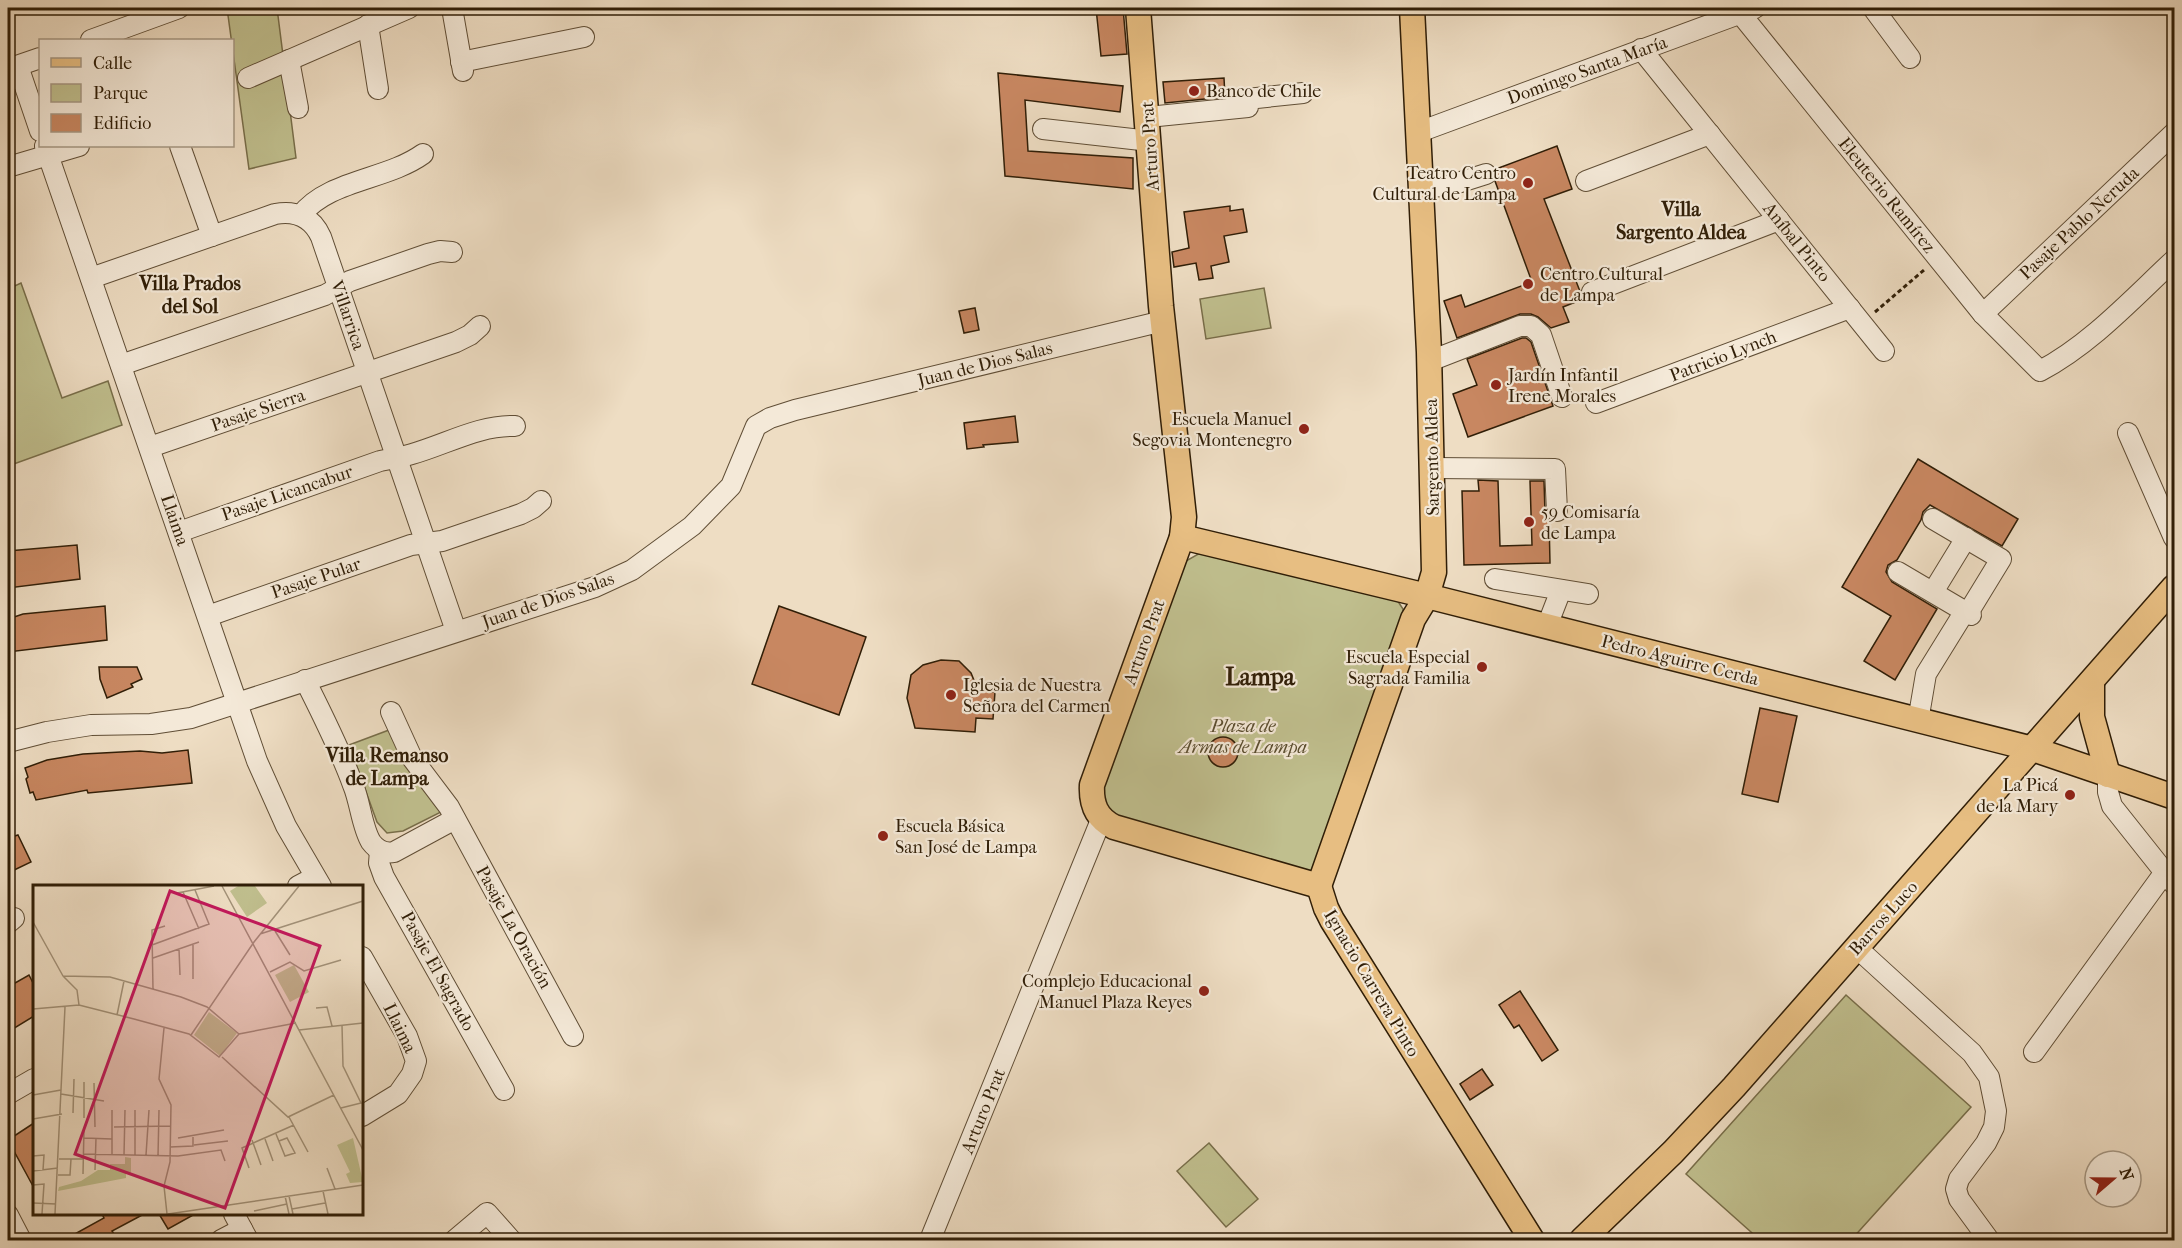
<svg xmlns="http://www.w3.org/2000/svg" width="2182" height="1248" font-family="'IM FELL French Canon',serif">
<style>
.green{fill:#c0bf8e;stroke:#786e4a;stroke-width:1.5}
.building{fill:#c88761;stroke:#301e07;stroke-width:1.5}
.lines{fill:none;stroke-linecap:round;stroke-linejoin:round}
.minor-casing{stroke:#604e36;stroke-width:22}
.major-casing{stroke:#301e07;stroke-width:27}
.path{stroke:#301e07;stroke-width:3;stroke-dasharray:4.5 3;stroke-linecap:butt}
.minor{stroke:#f4e9d8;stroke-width:20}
.major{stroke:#e7be82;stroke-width:24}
.poi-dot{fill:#8f2418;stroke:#f4e9d8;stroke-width:2}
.labels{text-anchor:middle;stroke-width:4.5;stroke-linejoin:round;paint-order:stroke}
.street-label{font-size:18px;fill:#301e07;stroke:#f4e9d8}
.poi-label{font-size:18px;fill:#301e07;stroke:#f4e9d8;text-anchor:start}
.park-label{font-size:18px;font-style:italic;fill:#5b4e30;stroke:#f4e9d8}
.neighbourhood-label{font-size:20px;font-weight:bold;fill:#301e07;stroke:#f4e9d8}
.district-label{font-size:24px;font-weight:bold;fill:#301e07;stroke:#f4e9d8}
.inset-road{fill:none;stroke:#a29178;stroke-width:1.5}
.view{fill:#c2185b;fill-opacity:0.15;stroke:#c2185b;stroke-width:3}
.inset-edge{fill:none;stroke:#301e07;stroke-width:3}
</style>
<rect width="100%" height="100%" fill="#eeddc3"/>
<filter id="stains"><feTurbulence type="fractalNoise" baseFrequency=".00333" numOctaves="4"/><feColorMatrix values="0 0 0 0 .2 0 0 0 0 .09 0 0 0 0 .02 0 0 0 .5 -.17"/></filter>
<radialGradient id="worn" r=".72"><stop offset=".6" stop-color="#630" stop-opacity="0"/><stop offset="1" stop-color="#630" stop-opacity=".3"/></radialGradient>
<g class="green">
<polygon points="227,8 277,8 296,158 249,169"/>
<polygon points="21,283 62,398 108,381 122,425 11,465 8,446 8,289"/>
<polygon points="1264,288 1271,328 1206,339 1200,299"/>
<polygon points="1200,553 1397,600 1403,609 1402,626 1317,868 1306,876 1116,819 1104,808 1100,793 1186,561"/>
<polygon points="389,730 412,776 430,793 441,812 403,831 387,833 377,822 349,745"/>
<polygon points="1846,995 1971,1107 1851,1240 1760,1240 1686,1174"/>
<polygon points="1209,1143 1258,1199 1226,1227 1177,1171"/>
</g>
<g class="building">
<polygon points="1096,8 1123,8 1127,54 1101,56"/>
<polygon points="998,73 1123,86 1120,112 1025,100 1028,151 1133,158 1133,189 1005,176"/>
<polygon points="1224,78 1225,97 1165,103 1163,82"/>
<polygon points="1557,146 1572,189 1544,199 1583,299 1563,307 1569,322 1551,328 1538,317 1531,314 1520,314 1457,338 1444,301 1461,295 1465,307 1532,282 1495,181 1498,176 1496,169"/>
<polygon points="1230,206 1230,211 1243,209 1247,232 1224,236 1229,262 1211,266 1213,278 1199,280 1196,263 1174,267 1172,252 1189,248 1184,212"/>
<polygon points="975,308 979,330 964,333 959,311"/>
<polygon points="1522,338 1526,338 1531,342 1553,406 1468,437 1453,394 1477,385 1467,359"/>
<polygon points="1015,416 1018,442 983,445 984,447 967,449 964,423"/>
<polygon points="1918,459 2018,519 2002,546 1930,505 1923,512 1921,520 1897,560 1888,565 1886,572 1892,582 1937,609 1895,680 1864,661 1891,616 1842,587"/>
<polygon points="1478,480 1498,481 1500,546 1532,545 1530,481 1544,481 1545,512 1549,519 1550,563 1464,565 1462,491 1479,491"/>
<polygon points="77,545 80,579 8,588 8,551"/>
<polygon points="105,606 107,640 8,652 8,619 23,614"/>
<polygon points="779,606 866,637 839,715 752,684"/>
<polygon points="941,660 959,661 971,673 978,690 995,692 993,719 976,718 975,732 915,728 907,698 911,675 923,665"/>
<polygon points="99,667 137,667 142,679 131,684 133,687 107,698 100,679"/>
<polygon points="1760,708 1797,716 1778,802 1742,794"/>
<circle cx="1223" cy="752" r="15"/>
<polygon points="188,750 192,783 88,793 87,790 36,800 33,792 30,793 26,779 28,777 25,768 47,760 83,754 140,751 162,753"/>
<polygon points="18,835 31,862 8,873 8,838"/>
<polygon points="29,975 34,985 34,1016 8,1032 8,987"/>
<polygon points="1520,991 1558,1050 1542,1061 1519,1025 1514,1028 1499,1005"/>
<polygon points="1482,1069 1493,1085 1470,1100 1460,1084"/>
<polygon points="34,1123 34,1188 8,1140"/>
<polygon points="102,1214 144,1214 112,1231 118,1240 64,1240 104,1218"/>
<polygon points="159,1214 195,1214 168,1229"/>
</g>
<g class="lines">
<g class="minor-casing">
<g id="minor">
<polyline points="452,8 463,71"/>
<polyline points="1873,8 1910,58"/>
<path d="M1740,13L1983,314L2040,371C2091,344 2132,299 2174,260"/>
<polyline points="368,25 378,89"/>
<polyline points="91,40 179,8"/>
<polyline points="1641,49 1884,351"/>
<polyline points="289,60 298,108"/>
<polyline points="461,62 584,37"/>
<polyline points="18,66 40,131"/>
<polyline points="8,69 40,58"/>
<polyline points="248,78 409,8"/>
<polyline points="1148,117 1248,107 1247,99 1303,93"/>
<polyline points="1043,129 1150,141"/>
<polyline points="1419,132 1755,8"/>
<polyline points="45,146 257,761 286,826 321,886"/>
<polyline points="180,146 212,236"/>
<polyline points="8,167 79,146"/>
<polyline points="1586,181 1710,134"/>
<polyline points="1422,187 1448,186 1486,174"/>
<path d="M301,215C328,180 387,180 423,154"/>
<path d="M91,278L275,214C296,210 312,217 321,237L456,631"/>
<polyline points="1592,292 1779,220"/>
<polyline points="1983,314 2174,133"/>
<polyline points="1430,361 1520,326 1531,326 1541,335 1562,397"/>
<polyline points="121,365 325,295 350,281 428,254 440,251 452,252"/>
<polyline points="1596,403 1850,308"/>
<polyline points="2128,433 2174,538"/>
<polyline points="150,447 456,342 470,335 480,326"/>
<polyline points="1432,468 1555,469 1557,511"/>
<polyline points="1933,519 2001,559 1968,613"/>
<path d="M179,532L380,461C391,459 402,457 412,454C447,444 479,425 515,426"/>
<polyline points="1898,572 1971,615"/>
<polyline points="1495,579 1588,594"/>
<polyline points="1933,592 1966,538"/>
<polyline points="208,616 411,545 442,541 521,514 533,508 541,501"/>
<polyline points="1547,626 1561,590"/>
<path d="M305,680C322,714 340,749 353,785C360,801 362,828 371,842C377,850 385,854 394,852L455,819"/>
<polyline points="391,712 412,758 449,807 573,1036"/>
<polyline points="1918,721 1926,674 1965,611"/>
<polyline points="8,742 47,732 91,725 151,724 191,718 595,587 632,570 692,526 731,486 756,426 770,418 795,410 1163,321"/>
<polyline points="2108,775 2108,792 2112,806 2174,884"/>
<polyline points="380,851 379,863 384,877 504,1090"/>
<polyline points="298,886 315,877"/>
<polyline points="8,923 14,918"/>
<polyline points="1857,948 1972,1053 1989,1077 1996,1111 1994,1127 1986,1143 1959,1179 1956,1189 1959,1199 1989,1240"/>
<polyline points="362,957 407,1036 416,1061 412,1074 398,1094 362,1116"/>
<polyline points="2034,1052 2165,872"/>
<polyline points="8,1094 34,1079"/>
<polyline points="234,1214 248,1240"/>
<polyline points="8,1215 21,1240"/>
<polyline points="221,1240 242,1229"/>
<polyline points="455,1240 487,1213 511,1240"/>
<polyline points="930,1240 1101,820"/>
</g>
</g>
<g class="major-casing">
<g id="major">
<path d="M1138,8L1161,306L1184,517L1182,537L1092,785C1091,804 1096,818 1114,827L1319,886"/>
<polyline points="1182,537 1427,596 2033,749 2174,797"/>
<polyline points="2092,681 2092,717 2108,775"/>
<polyline points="1319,886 1413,619 1427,596 1434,572 1429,352 1412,8"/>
<polyline points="1319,886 1326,908 1332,920 1532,1240"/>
<polyline points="1582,1240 1673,1152 1734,1087 2174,587"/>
</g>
</g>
<polyline class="path" points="1875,312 1924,270"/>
<use href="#minor" class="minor"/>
<use href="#major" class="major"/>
</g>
<g class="poi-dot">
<circle cx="1194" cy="91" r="6"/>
<circle cx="1528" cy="183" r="6"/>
<circle cx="1528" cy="284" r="6"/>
<circle cx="1496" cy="385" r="6"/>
<circle cx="1304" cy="429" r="6"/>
<circle cx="1529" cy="522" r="6"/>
<circle cx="1482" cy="667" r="6"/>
<circle cx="951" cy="695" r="6"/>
<circle cx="2070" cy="795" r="6"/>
<circle cx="883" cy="836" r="6"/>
<circle cx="1204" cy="991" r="6"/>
</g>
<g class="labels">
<g class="street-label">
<text transform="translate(1587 70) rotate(-20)" y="6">Domingo Santa María</text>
<text transform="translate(1150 146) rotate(-94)" y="6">Arturo Prat</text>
<text transform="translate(1887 195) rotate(51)" y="6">Eleuterio Ramírez</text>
<text transform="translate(2079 223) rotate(-43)" y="6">Pasaje Pablo Neruda</text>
<text transform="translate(1797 242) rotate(51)" y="6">Aníbal Pinto</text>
<text transform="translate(348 315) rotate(71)" y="6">Villarrica</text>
<text transform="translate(1723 356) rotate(-21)" y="6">Patricio Lynch</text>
<text transform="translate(985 364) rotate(-14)" y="6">Juan de Dios Salas</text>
<text transform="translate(258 410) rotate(-19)" y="6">Pasaje Sierra</text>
<text transform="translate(1432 457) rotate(-91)" y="6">Sargento Aldea</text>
<text transform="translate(287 493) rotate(-19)" y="6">Pasaje Licancabur</text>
<text transform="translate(175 520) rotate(71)" y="6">Llaima</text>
<text transform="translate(316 578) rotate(-19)" y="6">Pasaje Pular</text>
<text transform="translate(548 600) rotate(-19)" y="6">Juan de Dios Salas</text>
<text transform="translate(1144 642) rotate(-70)" y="6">Arturo Prat</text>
<text transform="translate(1680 660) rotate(14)" y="6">Pedro Aguirre Cerda</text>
<text transform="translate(1883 918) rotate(-48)" y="6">Barros Luco</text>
<text transform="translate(514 927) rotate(61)" y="6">Pasaje La Oración</text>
<text transform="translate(438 971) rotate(61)" y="6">Pasaje El Sagrado</text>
<text transform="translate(1372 983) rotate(59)" y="6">Ignacio Carrera Pinto</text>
<text transform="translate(400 1028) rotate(64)" y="6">Llaima</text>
<text transform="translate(983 1111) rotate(-68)" y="6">Arturo Prat</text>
</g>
<g class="poi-label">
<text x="1206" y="97">Banco de Chile</text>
<text x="1516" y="179" text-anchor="end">Teatro Centro<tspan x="1516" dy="21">Cultural de Lampa</tspan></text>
<text x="1540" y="280">Centro Cultural<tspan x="1540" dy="21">de Lampa</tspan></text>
<text x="1508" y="381">Jardín Infantil<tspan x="1508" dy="21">Irene Morales</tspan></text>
<text x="1292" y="425" text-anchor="end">Escuela Manuel<tspan x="1292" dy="21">Segovia Montenegro</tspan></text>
<text x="1541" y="518">59 Comisaría<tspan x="1541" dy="21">de Lampa</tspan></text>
<text x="1470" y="663" text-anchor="end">Escuela Especial<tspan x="1470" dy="21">Sagrada Familia</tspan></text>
<text x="963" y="691">Iglesia de Nuestra<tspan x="963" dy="21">Señora del Carmen</tspan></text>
<text x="2058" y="791" text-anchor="end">La Picá<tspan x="2058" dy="21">de la Mary</tspan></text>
<text x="895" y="832">Escuela Básica<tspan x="895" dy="21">San José de Lampa</tspan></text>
<text x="1192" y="987" text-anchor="end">Complejo Educacional<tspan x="1192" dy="21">Manuel Plaza Reyes</tspan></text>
</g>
<g class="park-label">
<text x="1243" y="732">Plaza de<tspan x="1243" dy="21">Armas de Lampa</tspan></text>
</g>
<g class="neighbourhood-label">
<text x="1681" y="216">Villa<tspan x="1681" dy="23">Sargento Aldea</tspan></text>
<text x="190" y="290">Villa Prados<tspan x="190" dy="23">del Sol</tspan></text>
<text x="387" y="762">Villa Remanso<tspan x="387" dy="23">de Lampa</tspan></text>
</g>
<g class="district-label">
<text x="1260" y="685">Lampa</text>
</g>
</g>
<g transform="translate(33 885)">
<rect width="330" height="330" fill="#eeddc3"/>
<path d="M205,1H222L234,18L214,32L197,6ZM261,80L276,107L257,117L242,90ZM176,127L204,148L187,171L161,150ZM320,253L330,297L317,298L313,289L317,287L304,260ZM92,272L98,273V288L93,287V293L25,306L26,302L48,296L65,285H77V279H92Z" fill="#c0bf8e"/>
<path class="inset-road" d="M189,1L330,265M150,7L166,44M144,8L181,1M0,37L30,91M242,46L257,70M227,49L330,16M119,60L176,39L162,5M160,60V94M146,64L147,90M120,73L166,57M237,87L257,77L271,86L308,75M30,91L77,92L148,112L174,122L206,149M30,91L44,105L46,120M120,104L119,45L132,41M283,123L294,122L299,141M0,124L46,120L101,134L156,149L186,172L206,149L263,138M84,130L91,96M131,143L126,194L138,220L137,277L131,301L134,329M266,145L330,138M158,150L221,57L266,1M189,172L255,232L301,210M61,198L62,242M28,209L71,216M0,210L28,205M308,223L328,218L310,181L309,140M79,225V270M102,225V270M40,228L41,194M256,232L275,267M51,233V197M0,234L29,229M81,242L138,241M243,249L252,271L262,268L254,253L246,256M51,253L79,254M145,253L191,245M232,254L240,276M219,255L228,280M161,260L195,256M137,262L160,261V250M50,269L145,271L188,265L192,276M91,270L92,225M113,270L116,225M0,271L11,270L10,285M125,271L126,225M26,274H50M216,283L209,263L261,240M294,283L302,304M62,285L63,253M0,286L25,283M50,289L51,244M25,290H37L38,274M0,300L11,299L9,329M290,306L295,329M252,311L256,329M256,311L260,329M0,318L23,319M259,324L292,318M221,326L254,319M22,329L32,122M135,329L330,300"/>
<path class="view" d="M137,6L287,61L192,323L42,269Z"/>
<rect width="330" height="330" class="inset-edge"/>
</g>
<rect width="2182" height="1248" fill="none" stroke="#eeddc3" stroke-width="30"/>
<rect x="9" y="9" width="2164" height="1230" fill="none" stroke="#301e07" stroke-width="3"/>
<rect x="15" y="15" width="2152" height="1218" fill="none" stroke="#301e07" stroke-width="1.5"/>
<rect x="39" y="39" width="195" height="108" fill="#f4e9d8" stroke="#a69884" stroke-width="1.5"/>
<rect x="51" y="58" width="30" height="9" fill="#e7be82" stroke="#a69884" stroke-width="1.5"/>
<text x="93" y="69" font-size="18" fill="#301e07">Calle</text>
<rect x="51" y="84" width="30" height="18" fill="#c0bf8e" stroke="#a69884" stroke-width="1.5"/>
<text x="93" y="99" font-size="18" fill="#301e07">Parque</text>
<rect x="51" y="114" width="30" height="18" fill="#c88761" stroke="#a69884" stroke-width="1.5"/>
<text x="93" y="129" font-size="18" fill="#301e07">Edificio</text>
<g transform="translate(2113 1179) rotate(70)"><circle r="28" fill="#f4e9d8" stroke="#a69884" stroke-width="1.5"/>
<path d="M0-4.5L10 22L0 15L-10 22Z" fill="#8f2418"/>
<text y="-9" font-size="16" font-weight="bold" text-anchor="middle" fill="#301e07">N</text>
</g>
<rect width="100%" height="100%" filter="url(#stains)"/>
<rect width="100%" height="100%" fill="url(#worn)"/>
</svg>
